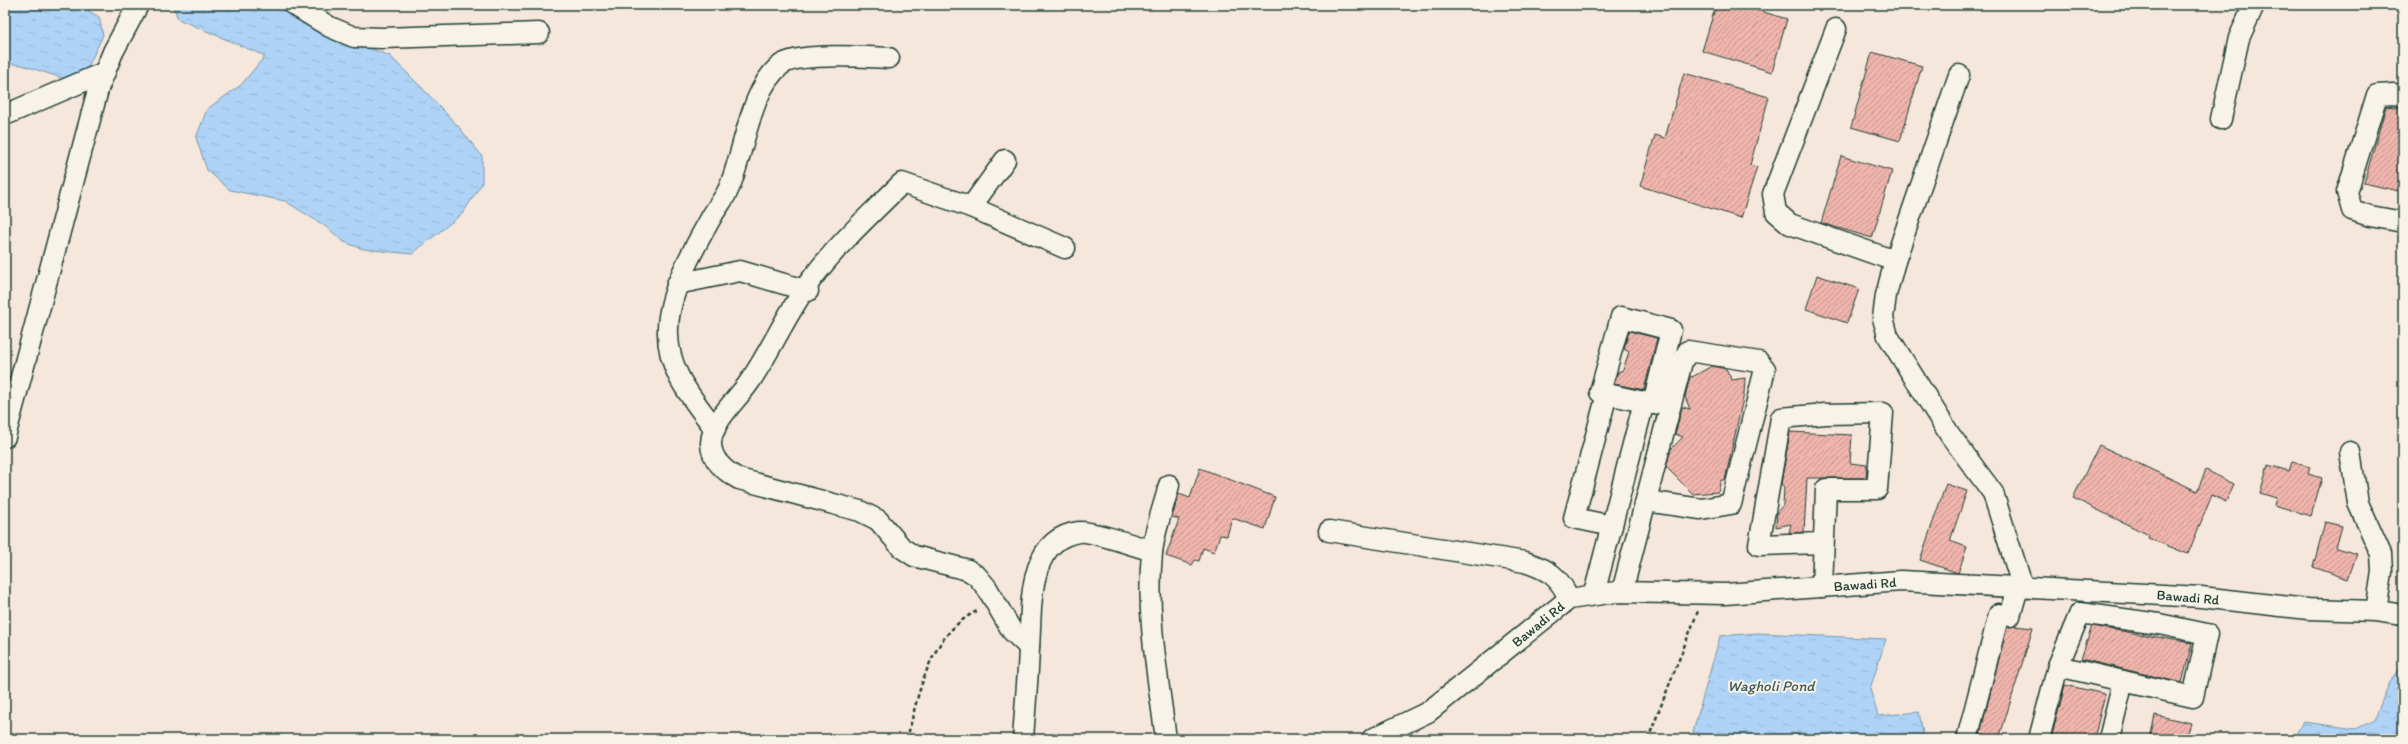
<svg xmlns="http://www.w3.org/2000/svg" width="2408" height="744" font-family="Itim,sans-serif">
<style>
.water{fill:url(#water-ripples);stroke:#7597a9}
.building{fill:url(#building-hatch);stroke:#1f3d34}
.lines{fill:none;stroke-linecap:round;stroke-linejoin:round}
.minor-casing{stroke:#1f3d34;stroke-width:23}
.path{stroke:#1f3d34;stroke-width:2.5;stroke-dasharray:4 3;stroke-linecap:butt}
.minor{stroke:#f7f3e8;stroke-width:20}
.labels{text-anchor:middle;stroke-width:4;stroke-linejoin:round;paint-order:stroke}
.street-label{font-size:14px;fill:#1f3d34;stroke:#f7f3e8}
.water-label{font-size:15px;font-style:italic;fill:#3c5b5b;stroke:#f7f3e8}
</style>
<defs>
<pattern id="water-ripples" width="26" height="14" patternUnits="userSpaceOnUse"><rect width="26" height="14" fill="#aed3f7"/><path d="M2 4q2-2 4 0t4 0M15 11q2-2 4 0t4 0" fill="none" stroke="#95b6d4"/></pattern>
<pattern id="building-hatch" width="6" height="6" patternUnits="userSpaceOnUse"><rect width="6" height="6" fill="#f0b5ac"/><path d="M-1 1l2-2M0 6l6-6M5 7l2-2" fill="none" stroke="#c2948d"/></pattern>
</defs>
<rect width="100%" height="100%" fill="#f6e7dc"/>
<filter id="ink" filterUnits="userSpaceOnUse"><feTurbulence type="fractalNoise" baseFrequency=".025" numOctaves="2"/><feDisplacementMap in="SourceGraphic" scale="8" xChannelSelector="R" yChannelSelector="G"/><feConvolveMatrix kernelMatrix="1 2 1 2 8 2 1 2 1" color-interpolation-filters="sRGB"/></filter>
<g filter="url(#ink)">
<g class="water">
<polygon points="5,5 79,5 99,17 103,35 88,67 68,80 22,65 5,63"/>
<polygon points="173,5 274,5 314,27 390,56 423,89 458,126 482,156 482,183 463,213 412,254 363,249 344,242 325,226 285,201 230,190 207,170 196,138 207,109 241,85 265,56 178,19"/>
<polygon points="1758,633 1886,639 1870,689 1878,716 1919,712 1924,739 1691,739 1720,636"/>
<polygon points="2403,664 2403,739 2293,739 2303,722 2356,729 2374,720 2389,684"/>
</g>
<g class="building">
<polygon points="1716,5 1740,5 1787,19 1772,72 1702,51"/>
<polygon points="1872,52 1922,66 1900,141 1851,127"/>
<polygon points="1684,73 1769,97 1750,165 1757,167 1741,218 1640,186 1655,135 1665,138"/>
<polygon points="2386,106 2403,108 2403,192 2364,183"/>
<polygon points="1841,156 1892,171 1872,238 1821,223"/>
<polygon points="1817,275 1859,289 1847,323 1806,309"/>
<polygon points="1629,331 1657,338 1644,390 1614,384 1618,372 1623,370 1629,352 1624,349"/>
<polygon points="1712,366 1726,369 1732,380 1745,378 1744,394 1725,480 1721,480 1718,492 1693,494 1666,467 1671,449 1683,437 1675,434 1682,407 1690,409 1685,397 1690,376 1692,377"/>
<polygon points="1790,432 1852,435 1850,463 1867,465 1866,478 1807,478 1804,532 1789,533 1791,524 1776,527 1777,512 1783,505 1784,487 1781,484"/>
<polygon points="2099,445 2197,491 2206,470 2234,484 2226,502 2212,495 2188,554 2148,538 2149,535 2073,498"/>
<polygon points="2292,462 2310,467 2308,474 2322,478 2311,516 2274,505 2276,498 2260,493 2268,465 2289,471"/>
<polygon points="1200,468 1275,497 1265,529 1232,518 1227,536 1220,535 1214,552 1203,548 1199,561 1195,560 1192,565 1166,556 1179,519 1172,517 1179,494 1190,498"/>
<polygon points="1946,484 1967,491 1950,541 1967,547 1958,573 1920,560"/>
<polygon points="2325,522 2342,526 2336,548 2357,554 2348,579 2313,567"/>
<polygon points="2015,626 2033,628 1999,739 1995,739 1980,734 2007,627"/>
<polygon points="2092,626 2192,643 2182,683 2081,659"/>
<polygon points="2065,685 2105,694 2094,739 2051,739"/>
<polygon points="2155,715 2191,723 2186,739 2150,739"/>
</g>
<g class="lines">
<g class="minor-casing">
<g id="minor">
<polyline points="294,5 330,27 354,37 382,38 539,33"/>
<polyline points="1836,29 1773,194 1776,212 1790,224 1895,261"/>
<polyline points="1959,75 1895,261 1886,295 1883,318 1888,336 1950,435 1993,493 2023,588"/>
<polyline points="2403,96 2394,94 2377,95 2347,192 2352,210 2370,216 2403,222"/>
<polyline points="5,115 105,72"/>
<polyline points="2221,119 2239,38 2254,5"/>
<path d="M1005,160L971,207L902,183C872,213 840,242 814,276C788,309 772,350 748,384C737,399 711,423 711,443C711,460 726,472 739,479L860,511L878,520L902,548L914,556L968,570L977,576L987,588L1012,631L1029,647"/>
<polyline points="971,207 1065,248"/>
<polyline points="677,284 740,271 808,291"/>
<polyline points="1607,394 1653,404 1671,330 1621,317 1600,392 1607,394 1574,518 1612,526"/>
<path d="M715,429C692,398 666,370 668,328C669,291 694,248 712,216C717,207 725,198 729,188C744,153 750,88 781,65C799,52 865,57 889,58"/>
<polyline points="5,437 99,86 113,52 138,5"/>
<polyline points="2350,452 2358,503 2381,554 2382,572 2376,611"/>
<path d="M1329,531L1525,562C1549,570 1559,576 1569,599"/>
<polyline points="1822,587 1826,489 1877,489 1883,413 1825,414 1781,418 1759,545 1822,543"/>
<polyline points="1622,592 1682,362 1688,351 1759,362 1765,369 1731,504 1701,509 1646,501"/>
<polyline points="1594,594 1644,402"/>
<polyline points="2058,666 2123,681"/>
<path d="M1023,739C1025,709 1028,678 1029,648C1032,608 1026,539 1079,532C1089,530 1139,547 1152,551"/>
<path d="M1166,739C1158,678 1146,614 1152,553C1154,530 1164,507 1169,485"/>
<polyline points="1372,739 1428,712 1569,599 1616,592 1725,594 1901,581 2201,597 2308,609 2376,611 2403,615"/>
<polyline points="1967,739 1999,614 2010,616 2018,588"/>
<polyline points="2039,739 2058,666 2080,613 2159,624 2207,634 2193,697 2123,681 2109,739"/>
</g>
</g>
<g class="path">
<path d="M907,739C919,692 929,633 979,610"/>
<polyline points="1648,739 1698,611"/>
</g>
<use href="#minor" class="minor"/>
</g>
</g>
<g class="labels">
<g class="street-label">
<text transform="translate(1865 584) rotate(-4)" y="5">Bawadi Rd</text>
<text transform="translate(2188 597) rotate(5)" y="5">Bawadi Rd</text>
<text transform="translate(1538 624) rotate(-39)" y="5">Bawadi Rd</text>
</g>
<g class="water-label">
<text x="1771" y="691">Wagholi Pond</text>
</g>
</g>
<rect width="2408" height="744" fill="none" stroke="#f7f3e8" stroke-width="20"/>
<rect x="10" y="10" width="2388" height="724" fill="none" stroke="#1f3d34" stroke-width="1.5" filter="url(#ink)"/>
</svg>
